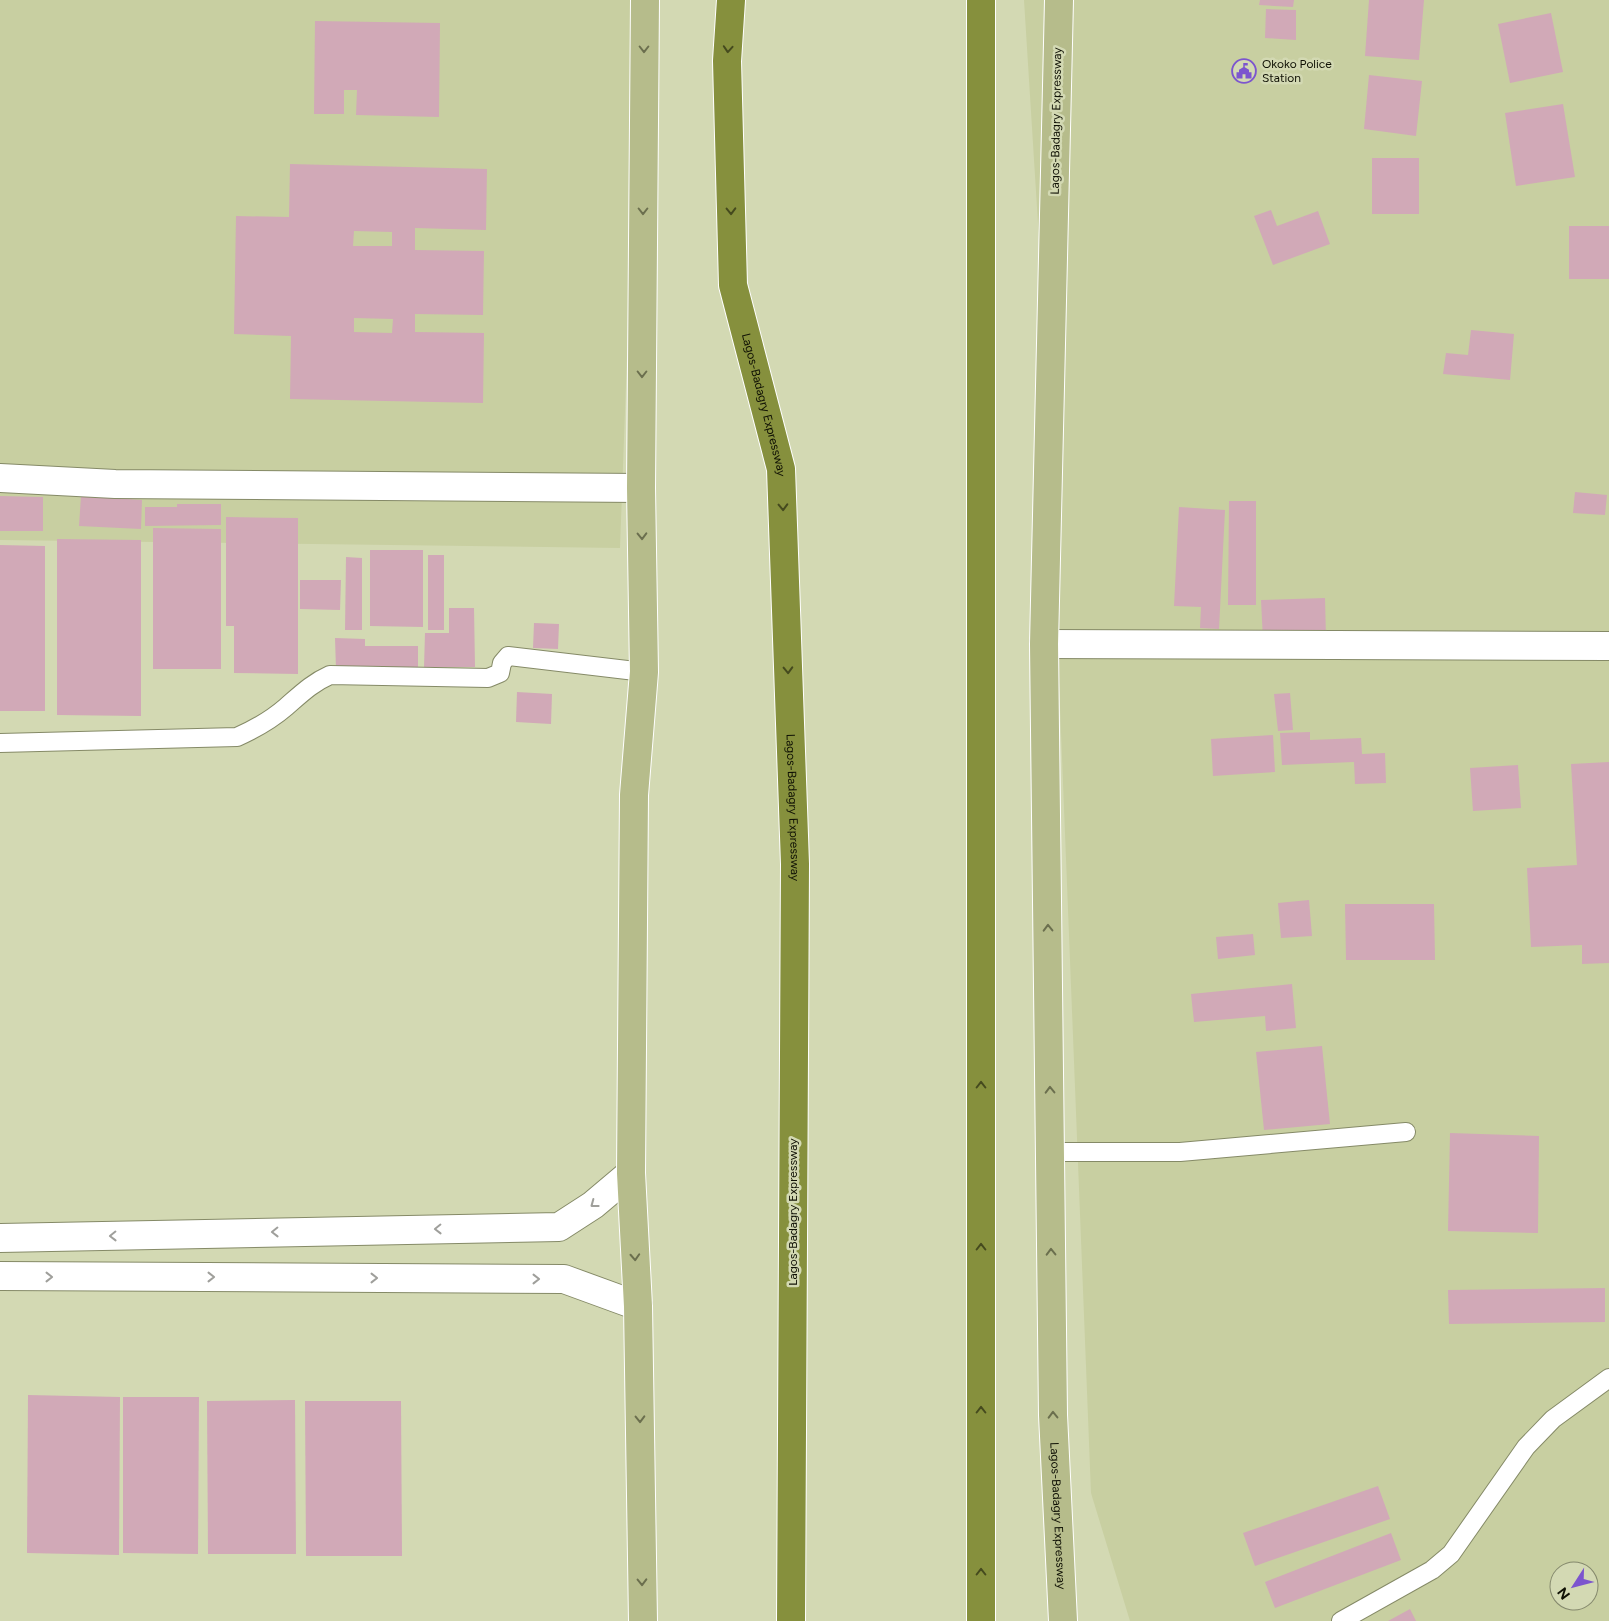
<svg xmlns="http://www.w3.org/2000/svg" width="1609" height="1621" font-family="Figtree,sans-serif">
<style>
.built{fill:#c8cfa1;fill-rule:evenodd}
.building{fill:#d1a9b7;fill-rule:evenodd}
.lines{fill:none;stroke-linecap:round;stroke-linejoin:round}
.lane-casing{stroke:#858a67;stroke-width:20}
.street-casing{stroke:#858a67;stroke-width:30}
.secondary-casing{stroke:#858a67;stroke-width:30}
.primary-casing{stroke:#fff;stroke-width:30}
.highway-casing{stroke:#fff;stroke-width:30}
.lane{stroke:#fff;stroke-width:18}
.street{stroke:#fff;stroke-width:28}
.secondary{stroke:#fff;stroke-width:28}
.primary{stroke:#b6bc8b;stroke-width:28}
.highway{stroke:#86903d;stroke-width:28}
.oneway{stroke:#6b6f4e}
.oneway2{stroke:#454a1e}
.oneway3{stroke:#9f9f9b}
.labels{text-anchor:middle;stroke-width:5;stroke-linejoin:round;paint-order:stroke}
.poi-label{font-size:12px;fill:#0f1004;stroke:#d3d9b3;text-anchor:start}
.street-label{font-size:12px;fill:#0f1004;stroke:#d3d9b3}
</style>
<rect width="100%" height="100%" fill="#d3d9b3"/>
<g class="built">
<polygon points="0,0 640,0 620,548 0,540"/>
<path d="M1024,0H1609V1621H1130L1091,1493L1046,351ZM1559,1571H1589V1601H1559Z"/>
</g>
<g class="building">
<polygon points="1260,0 1294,0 1293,7 1259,5"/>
<polygon points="1369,0 1424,0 1419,60 1365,56"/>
<polygon points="1266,9 1296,10 1296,40 1265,38"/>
<polygon points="1551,13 1563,72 1510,83 1498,24"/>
<polygon points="315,21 440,23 439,117 356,115 357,90 344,90 344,114 314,114"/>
<polygon points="1369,75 1422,81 1416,136 1364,129"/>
<polygon points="1563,104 1575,177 1516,186 1505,113"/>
<rect x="1372" y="158" width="47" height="56"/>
<path d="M290,164L487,169L486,230L415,228V250L484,251L483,315L415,314V332L484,333L483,403L290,399L291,336L234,334L236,216L289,217ZM354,231L392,232V246H353ZM354,318L393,319L392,333L354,332Z"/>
<polygon points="1271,210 1277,226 1318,211 1330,244 1273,265 1254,216"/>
<rect x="1569" y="226" width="40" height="53"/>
<polygon points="1471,330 1514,334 1510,380 1443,374 1446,353 1468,355"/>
<polygon points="1575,492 1607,495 1605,515 1573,513"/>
<polygon points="0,496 43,497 43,531 0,531"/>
<polygon points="81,496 142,500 141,529 79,526"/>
<polygon points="1229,501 1256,501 1256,605 1228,605"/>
<polygon points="177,504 221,504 221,525 145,526 145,507 177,507"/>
<polygon points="1179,507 1225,510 1219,629 1200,628 1201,607 1174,606"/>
<polygon points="226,517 298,518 298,674 234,673 234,626 226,626"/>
<polygon points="153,528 221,529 221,669 153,669"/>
<polygon points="57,539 141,540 141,716 57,715"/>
<polygon points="0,545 45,546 45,711 0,711"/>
<polygon points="370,550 423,550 423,627 370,626"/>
<rect x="428" y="555" width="16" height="75"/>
<polygon points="346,557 362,558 362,630 345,630"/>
<polygon points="300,580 341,580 340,610 300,609"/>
<polygon points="1325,598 1326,638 1263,640 1261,600"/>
<polygon points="449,608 474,608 475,667 424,667 425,633 449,633"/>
<polygon points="534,623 559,624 558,649 533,648"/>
<polygon points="335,638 365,639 365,646 418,646 418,670 336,669"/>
<polygon points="517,692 552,694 551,724 516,722"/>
<polygon points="1290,693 1293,730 1278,731 1274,694"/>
<polygon points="1310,732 1310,740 1361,738 1362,754 1385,753 1386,783 1355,784 1354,762 1282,765 1280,733"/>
<polygon points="1273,735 1275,772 1213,776 1211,739"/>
<polygon points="1609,762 1609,963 1582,964 1582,945 1531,947 1527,868 1577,865 1571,764"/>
<polygon points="1518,765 1521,808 1473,811 1470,768"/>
<polygon points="1309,900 1312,936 1281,938 1278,903"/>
<polygon points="1345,904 1434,904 1435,960 1346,960"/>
<polygon points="1253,934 1255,955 1218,959 1216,937"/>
<polygon points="1292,984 1296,1028 1266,1031 1265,1016 1194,1022 1191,994"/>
<polygon points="1322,1046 1330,1124 1264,1130 1256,1052"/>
<polygon points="1450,1133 1539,1136 1538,1233 1448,1231"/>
<polygon points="1605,1288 1605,1322 1449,1324 1448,1290"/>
<polygon points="28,1395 120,1397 119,1555 27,1553"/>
<polygon points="123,1397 199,1397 198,1554 123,1553"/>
<polygon points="295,1400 296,1554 208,1554 207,1401"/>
<polygon points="305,1401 401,1401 402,1556 306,1556"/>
<polygon points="1378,1486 1390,1519 1255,1566 1243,1533"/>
<polygon points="1391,1533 1401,1560 1275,1608 1265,1582"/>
<polygon points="1410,1609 1416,1621 1388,1621"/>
</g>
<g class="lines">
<g class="lane-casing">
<g id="lane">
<path d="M0,743L237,737C255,729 271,720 286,707C301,694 312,683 330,675L488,678L500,673L502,663L508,656L644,672"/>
<polyline points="1050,1152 1180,1152 1406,1132"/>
<polyline points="1341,1621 1432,1570 1451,1554 1526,1447 1553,1419 1609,1378"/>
</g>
</g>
<g class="street-casing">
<g id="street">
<polyline points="0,478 115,484 641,488"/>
<polyline points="1044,644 1609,646"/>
</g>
</g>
<g class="secondary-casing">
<g id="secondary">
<polyline points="0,1238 559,1227 593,1205 631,1173"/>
<polyline points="0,1276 564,1279 638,1306"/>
</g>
</g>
<g class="primary-casing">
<g id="primary">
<path id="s1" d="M1059,0L1044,644L1053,1415L1063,1621"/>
<polyline points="643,1621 638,1306 631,1173 634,795 644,672 641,488 645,0"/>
</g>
</g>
<g class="highway-casing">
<g id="highway">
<path id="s2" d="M731,0L727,61L733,285L781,469L795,864L791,1621"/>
<polyline points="981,1621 981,0"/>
</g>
</g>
<use href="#lane" class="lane"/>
<use href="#street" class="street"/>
<use href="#secondary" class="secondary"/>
<use href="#primary" class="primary"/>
<use href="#highway" class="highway"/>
</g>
<defs><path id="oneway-chevron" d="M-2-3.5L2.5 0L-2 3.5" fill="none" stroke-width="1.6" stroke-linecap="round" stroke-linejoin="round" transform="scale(1.25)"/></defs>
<g class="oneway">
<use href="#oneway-chevron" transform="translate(644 49) rotate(90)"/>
<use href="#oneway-chevron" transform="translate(643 211) rotate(90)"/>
<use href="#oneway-chevron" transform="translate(642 374) rotate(90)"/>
<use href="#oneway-chevron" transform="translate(642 536) rotate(89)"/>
<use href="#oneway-chevron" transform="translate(1048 928) rotate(-91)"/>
<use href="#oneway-chevron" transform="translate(1050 1090) rotate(-91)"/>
<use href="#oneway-chevron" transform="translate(1051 1252) rotate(-91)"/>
<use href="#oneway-chevron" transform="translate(635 1257) rotate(87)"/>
<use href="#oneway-chevron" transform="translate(1053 1415) rotate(-91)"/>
<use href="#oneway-chevron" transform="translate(640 1419) rotate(89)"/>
<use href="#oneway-chevron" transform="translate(642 1582) rotate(89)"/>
</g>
<g class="oneway2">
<use href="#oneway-chevron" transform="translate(728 49) rotate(94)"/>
<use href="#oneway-chevron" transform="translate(731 211) rotate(89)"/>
<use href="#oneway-chevron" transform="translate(783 507) rotate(88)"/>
<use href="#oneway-chevron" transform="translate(788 670) rotate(88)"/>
<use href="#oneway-chevron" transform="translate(981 1085) rotate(-90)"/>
<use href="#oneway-chevron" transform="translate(981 1247) rotate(-90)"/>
<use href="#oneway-chevron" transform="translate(981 1410) rotate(-90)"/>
<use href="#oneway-chevron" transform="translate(981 1572) rotate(-90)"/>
</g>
<g class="oneway3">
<use href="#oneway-chevron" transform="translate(594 1204) rotate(143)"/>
<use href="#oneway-chevron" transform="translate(438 1229) rotate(179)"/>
<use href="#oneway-chevron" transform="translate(275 1232) rotate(179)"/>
<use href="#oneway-chevron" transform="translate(113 1236) rotate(179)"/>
<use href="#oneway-chevron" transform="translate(49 1277)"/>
<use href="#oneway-chevron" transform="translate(211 1277)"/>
<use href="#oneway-chevron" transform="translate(374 1278)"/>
<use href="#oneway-chevron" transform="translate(536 1279)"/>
</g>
<defs>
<g id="civic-ring" transform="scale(1.25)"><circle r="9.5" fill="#d3d9b3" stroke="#7c55ce" stroke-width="1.5"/><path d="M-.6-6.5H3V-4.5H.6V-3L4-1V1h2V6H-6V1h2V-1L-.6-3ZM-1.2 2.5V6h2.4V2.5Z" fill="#7c55ce"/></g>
</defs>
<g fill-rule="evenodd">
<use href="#civic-ring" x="1244" y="71"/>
</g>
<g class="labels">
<g class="poi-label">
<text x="1262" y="68">Okoko Police<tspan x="1262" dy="14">Station</tspan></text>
</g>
<g class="street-label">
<text transform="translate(1056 121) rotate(-89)" y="4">Lagos-Badagry Expressway</text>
<text dy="4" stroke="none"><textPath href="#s2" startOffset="409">Lagos-Badagry Expressway</textPath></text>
<text dy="4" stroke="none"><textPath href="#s2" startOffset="814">Lagos-Badagry Expressway</textPath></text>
<text transform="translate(793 1212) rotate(-90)" y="4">Lagos-Badagry Expressway</text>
<text dy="4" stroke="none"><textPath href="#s1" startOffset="1516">Lagos-Badagry Expressway</textPath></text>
</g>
</g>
<g transform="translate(1574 1586) rotate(234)"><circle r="24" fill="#d3d9b3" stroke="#85896d"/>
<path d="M0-4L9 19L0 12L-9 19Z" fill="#7c55ce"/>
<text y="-8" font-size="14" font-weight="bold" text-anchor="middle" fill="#0f1004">N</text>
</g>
</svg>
